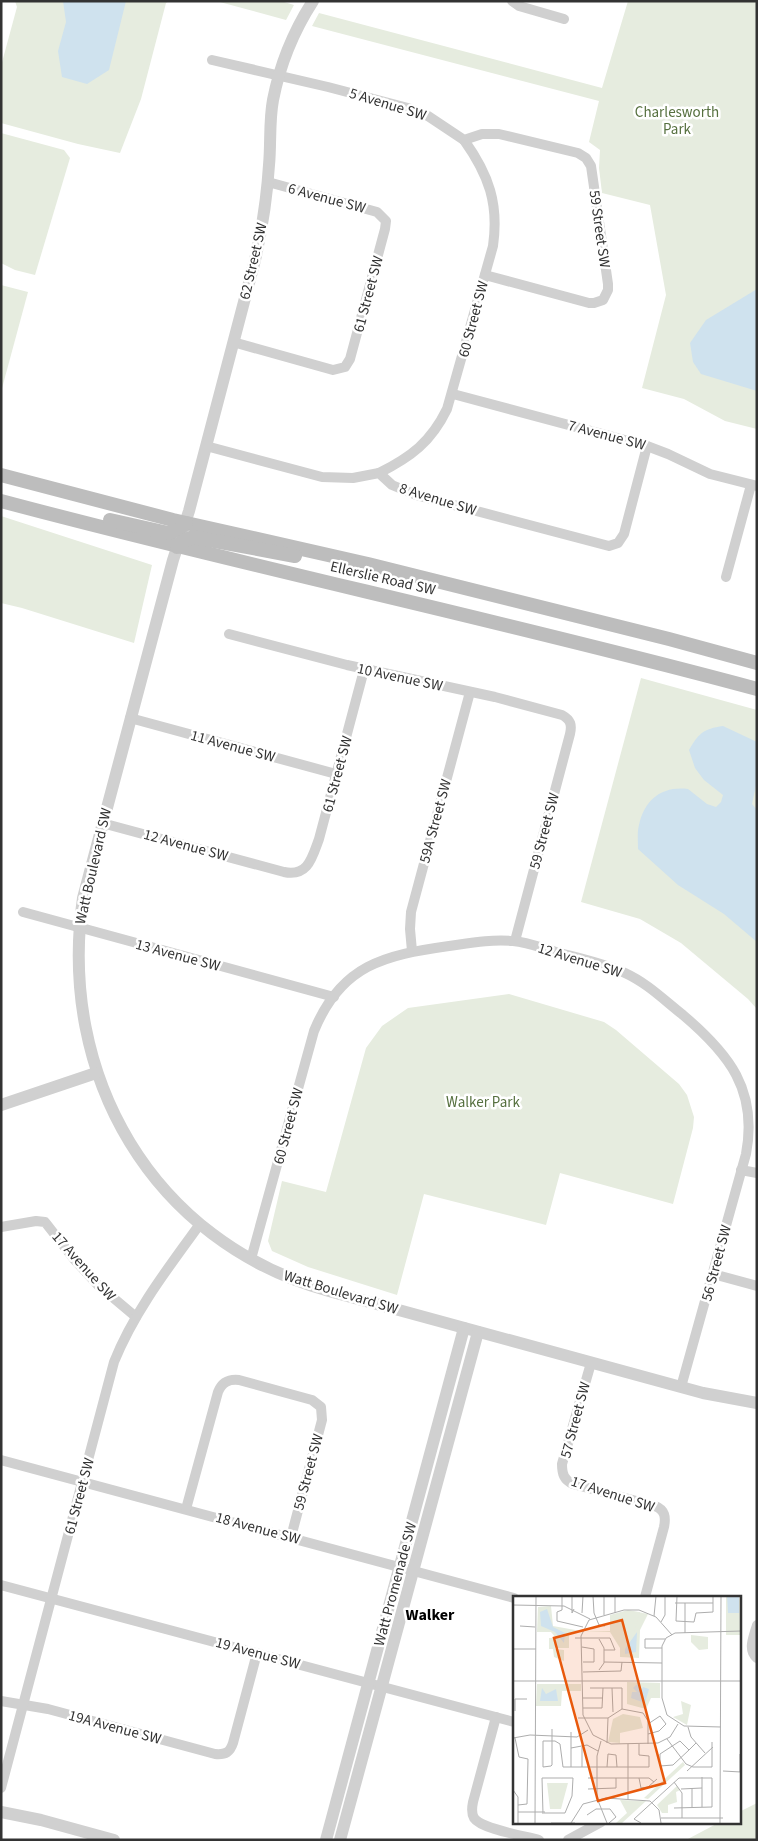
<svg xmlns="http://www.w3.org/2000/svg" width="758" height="1841" font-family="'Source Sans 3',sans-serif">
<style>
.green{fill:#e6ecdf}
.water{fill:#cfe2ee}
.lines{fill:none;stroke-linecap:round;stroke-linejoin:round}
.minor{stroke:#d0d0d0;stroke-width:10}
.tertiary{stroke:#d0d0d0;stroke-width:12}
.secondary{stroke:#bdbdbd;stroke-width:14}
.labels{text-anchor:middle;stroke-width:5;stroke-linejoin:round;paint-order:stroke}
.street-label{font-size:15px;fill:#333;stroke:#fff}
.park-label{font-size:15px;fill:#56703f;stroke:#fff}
.neighbourhood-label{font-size:16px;font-weight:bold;fill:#000;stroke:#fff}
.inset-road{fill:none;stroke:#adadad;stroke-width:1}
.view{fill:#e8590c;fill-opacity:0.15;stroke:#e8590c;stroke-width:2.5}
.inset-edge{fill:none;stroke:#333;stroke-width:2.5}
</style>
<rect width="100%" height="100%" fill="#fff"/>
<g class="green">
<polygon points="15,1 169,1 166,3 141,99 120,153 78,144 1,123 1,66 17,7"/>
<polygon points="216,1 281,1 294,5 286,20"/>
<polygon points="628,1 757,1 757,429 725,421 684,399 642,388 666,295 650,205 602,193 599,168 600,150 589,142 599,101 312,26 319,13 602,88"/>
<polygon points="1,133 64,150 70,158 35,275 15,270 1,263"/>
<polygon points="1,285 28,292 1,392"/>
<polygon points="1,516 152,565 134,643 22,608 1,603"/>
<polygon points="641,678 757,710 757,1009 748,999 681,943 640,919 581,902"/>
<polygon points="509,994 604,1022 616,1030 679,1084 687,1095 694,1117 693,1128 673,1204 560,1173 546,1225 424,1194 397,1295 308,1267 272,1251 268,1241 282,1181 326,1192 366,1048 382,1026 408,1008"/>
<polygon points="757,1803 757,1840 686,1840 720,1822 739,1822 739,1812"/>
</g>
<g class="water">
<polygon points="63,1 126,1 109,70 87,84 62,77 58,51 66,22"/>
<polygon points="757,289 757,391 701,374 693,362 690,343 706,320"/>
<path d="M723,726L757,742V781L752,804L757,810V942L724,914L678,885L638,849C638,841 637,832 639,825C645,799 662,786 688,789L707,804L716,807L721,802L723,795L704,780L695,768L689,750C699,733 703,729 723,726Z"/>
</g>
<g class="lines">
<g class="minor">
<polyline points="512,1 519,6 564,19"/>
<polyline points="212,60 328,87 408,108 428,116 464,140 482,134 499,134 578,153 586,158 591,166 608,284 608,290 603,300 594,303 589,303 485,275"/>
<polyline points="233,342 333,370 345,367 350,359 385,229 386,221 377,212 268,182"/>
<polyline points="453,394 647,446 668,454 710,474 757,486"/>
<polyline points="206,446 322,477 353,478 379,473 392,485 416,495 609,546 618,543 624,534 647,446"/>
<path d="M379,473C411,457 431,442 447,409L493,246C499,204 489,175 464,140"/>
<polyline points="726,577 751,485"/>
<path d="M229,634L347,665L495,697L562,715C571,720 572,725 570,734L515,941"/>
<polyline points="130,718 336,774"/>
<path d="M102,823L284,872C308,877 312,858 319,839L364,670"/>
<polyline points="23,912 334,997"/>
<polyline points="412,951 410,929 411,912 470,692"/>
<polyline points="741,1170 757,1173"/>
<polyline points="1,1227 36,1221 45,1222 74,1259 98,1285 136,1317"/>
<path d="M251,1259L314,1031C341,965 384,955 449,946C470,943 491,939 513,941C527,942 542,948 556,952C579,958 604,963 625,973C647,983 664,1000 683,1015C729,1054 758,1090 746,1154L681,1387"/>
<polyline points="713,1274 757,1286"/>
<path d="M591,1363L562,1464C562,1474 564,1480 573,1484L655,1506C665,1510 666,1517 664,1527L645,1597"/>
<polyline points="1,1460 514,1598"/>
<path d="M186,1509L218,1392C222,1382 229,1379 239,1380L312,1400L321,1407L322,1420L291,1537"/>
<polyline points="1,1585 514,1722"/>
<path d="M757,1625C754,1636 747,1650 757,1658"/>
<path d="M1,1701L48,1709L215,1754C226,1755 230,1752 233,1743L257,1653"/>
<path d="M496,1717L473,1802C472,1807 471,1813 474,1818C481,1829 525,1836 539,1840"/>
<path d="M1,1788L114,1362C134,1312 168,1268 200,1224"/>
<polyline points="568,1840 601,1822"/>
</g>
<g class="tertiary">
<path d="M313,1C293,32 280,64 273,100C269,121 271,144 269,165C267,197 262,229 255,260L189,511L173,560L83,898C57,1075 152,1242 329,1291L703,1393L757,1403"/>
<polyline points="1,1105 96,1073"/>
<polyline points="1,1812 41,1820 114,1840"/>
<polyline points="326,1840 464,1328"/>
<polyline points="340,1840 478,1332"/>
</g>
<g class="secondary">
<polyline points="1,475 173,520 368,564 669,639 757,663"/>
<path d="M1,501C252,568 506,621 757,689"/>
<polyline points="110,520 168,533 178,530 186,523"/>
<polyline points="177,547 183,541 193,537 295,556"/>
</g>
</g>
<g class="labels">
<g class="street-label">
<text transform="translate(388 104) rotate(17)" y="5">5 Avenue SW</text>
<text transform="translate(327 198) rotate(15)" y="5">6 Avenue SW</text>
<text transform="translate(600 229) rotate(82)" y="5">59 Street SW</text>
<text transform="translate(253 261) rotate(-77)" y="5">62 Street SW</text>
<text transform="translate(368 294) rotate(-75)" y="5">61 Street SW</text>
<text transform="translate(473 319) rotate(-75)" y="5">60 Street SW</text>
<text transform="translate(607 435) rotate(15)" y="5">7 Avenue SW</text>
<text transform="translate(438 499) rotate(17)" y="5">8 Avenue SW</text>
<text transform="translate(383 578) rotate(13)" y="5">Ellerslie Road SW</text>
<text transform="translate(400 677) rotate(12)" y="5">10 Avenue SW</text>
<text transform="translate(233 746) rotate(15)" y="5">11 Avenue SW</text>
<text transform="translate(337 774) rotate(-75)" y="5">61 Street SW</text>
<text transform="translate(435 821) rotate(-75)" y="5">59A Street SW</text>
<text transform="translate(544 831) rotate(-75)" y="5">59 Street SW</text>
<text transform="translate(186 845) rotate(15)" y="5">12 Avenue SW</text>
<text transform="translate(93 866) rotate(-77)" y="5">Watt Boulevard SW</text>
<text transform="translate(178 955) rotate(15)" y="5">13 Avenue SW</text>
<text transform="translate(580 960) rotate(17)" y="5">12 Avenue SW</text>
<text transform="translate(288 1126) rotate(-75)" y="5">60 Street SW</text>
<text transform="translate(716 1263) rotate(-75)" y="5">56 Street SW</text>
<text transform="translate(84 1266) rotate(48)" y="5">17 Avenue SW</text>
<text transform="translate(341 1292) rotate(17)" y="5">Watt Boulevard SW</text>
<text transform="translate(575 1420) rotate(-75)" y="5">57 Street SW</text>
<text transform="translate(308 1472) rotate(-75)" y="5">59 Street SW</text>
<text transform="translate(613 1494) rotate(18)" y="5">17 Avenue SW</text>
<text transform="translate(79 1496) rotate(-75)" y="5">61 Street SW</text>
<text transform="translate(258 1528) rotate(15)" y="5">18 Avenue SW</text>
<text transform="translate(395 1584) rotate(-75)" y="5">Watt Promenade SW</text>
<text transform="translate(258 1653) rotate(15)" y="5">19 Avenue SW</text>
<text transform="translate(115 1727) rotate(15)" y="5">19A Avenue SW</text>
</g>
<g class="park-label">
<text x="677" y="117">Charlesworth<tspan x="677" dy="17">Park</tspan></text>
<text x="483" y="1107">Walker Park</text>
</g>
<g class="neighbourhood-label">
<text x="430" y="1620">Walker</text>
</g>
</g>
<g transform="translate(513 1596)">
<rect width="228" height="228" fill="#fff"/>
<path d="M213,0H227V39H213ZM38,10L40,30L68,35L56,38V52H43V42L38,36H24L25,11ZM115,14L135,18L127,34L126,62L107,61V52L97,36H70L97,35V19ZM36,42H42V53L51,54V65L41,61L40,53H36ZM114,86L147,87V102H138L133,113L114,108ZM24,88H68V95H49L48,110H23ZM168,105L178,109L174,129L160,121L170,118ZM110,118L127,121L130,132L107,137V147L95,146L100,123ZM170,166L172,169L135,203L131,202ZM34,187H55L48,213H37ZM164,190L167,194L163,196L164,206L155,209V217H149L144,209ZM107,204L133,205L109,227H103L114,217Z" fill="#e6ecdf"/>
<path d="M113,15L127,16L121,36L115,39ZM178,39L195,41V53L186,54L178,46Z" fill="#e6ecdf"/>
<path d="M214,0H226V17H215ZM34,13L40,31L52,37L51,47L42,36L28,30L27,16ZM124,36L123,56L112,58V53ZM123,89H126L128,95L130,91L136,93L132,107L118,102L119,96H124L120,92ZM29,92L33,98L43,93L45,105H27Z" fill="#cfe2ee"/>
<path class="inset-road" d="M49,0V14L44,16V25L70,31M59,0V17L61,13M80,0L81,17L86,29L92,30M91,0V19M102,0V17M164,0L163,25L181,26L183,17L200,16V0M162,7H200M0,9L51,10L77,23M69,17L70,0M141,20L143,0M148,26L152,19V0M7,30L22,31M172,37V7M159,39L143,21L126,14H111L76,24L68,40L70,119L80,139L98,148L145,147L157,141L165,128M62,42H97L102,54H91M86,43L91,52V67L86,74M69,51L81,53V66H70M149,52H132V43H152M0,53H23M91,66L149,67M70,76L108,75L109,66M0,85H228M77,92H109V113M99,92L100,116M70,102H90M70,112H89L90,92M2,115V103H14M65,122H95M95,122L109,113L130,117L135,125V148M175,131L178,141L192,157M208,131L171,130L154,119L149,102V50L153,42L162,37L228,35M39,133V169L38,170L30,171V145H42L47,148L50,171H136V160L126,159V148M58,136V171M135,138L146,135L153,128L147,120L135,128M0,142L17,139L64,141L75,134M2,142L6,161L15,163L14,208L5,209M154,143L173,168L180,171H199V146M88,145L84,160V202L94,227M94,147L95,122M69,151V171M58,152L74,149L85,155M176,154L167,145L147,158V170L160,169L161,168L176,154L183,147M94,171L95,158L103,159L104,171M174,175L200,151M210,175L228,176M227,176V158M75,182H136L141,186M126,182L128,192L135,191L144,183M161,186L169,197V222M75,193L103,192V182M168,193L189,192M0,194L5,201V227M115,203V148M179,211V192M189,211V181M5,216H32M30,218L29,182H60L59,200L52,217H31M74,219L83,213H97L103,221L96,227M148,222H210M22,227L23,0M38,227H62M58,227L70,208L93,202L137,205L146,214L148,227M128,227L121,223L166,182H199V211L161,212M207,227L208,0"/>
<path class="view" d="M109,24L152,187L85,205L41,42Z"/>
<rect width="228" height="228" class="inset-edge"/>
</g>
<rect width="758" height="1841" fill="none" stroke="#333333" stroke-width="5"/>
</svg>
